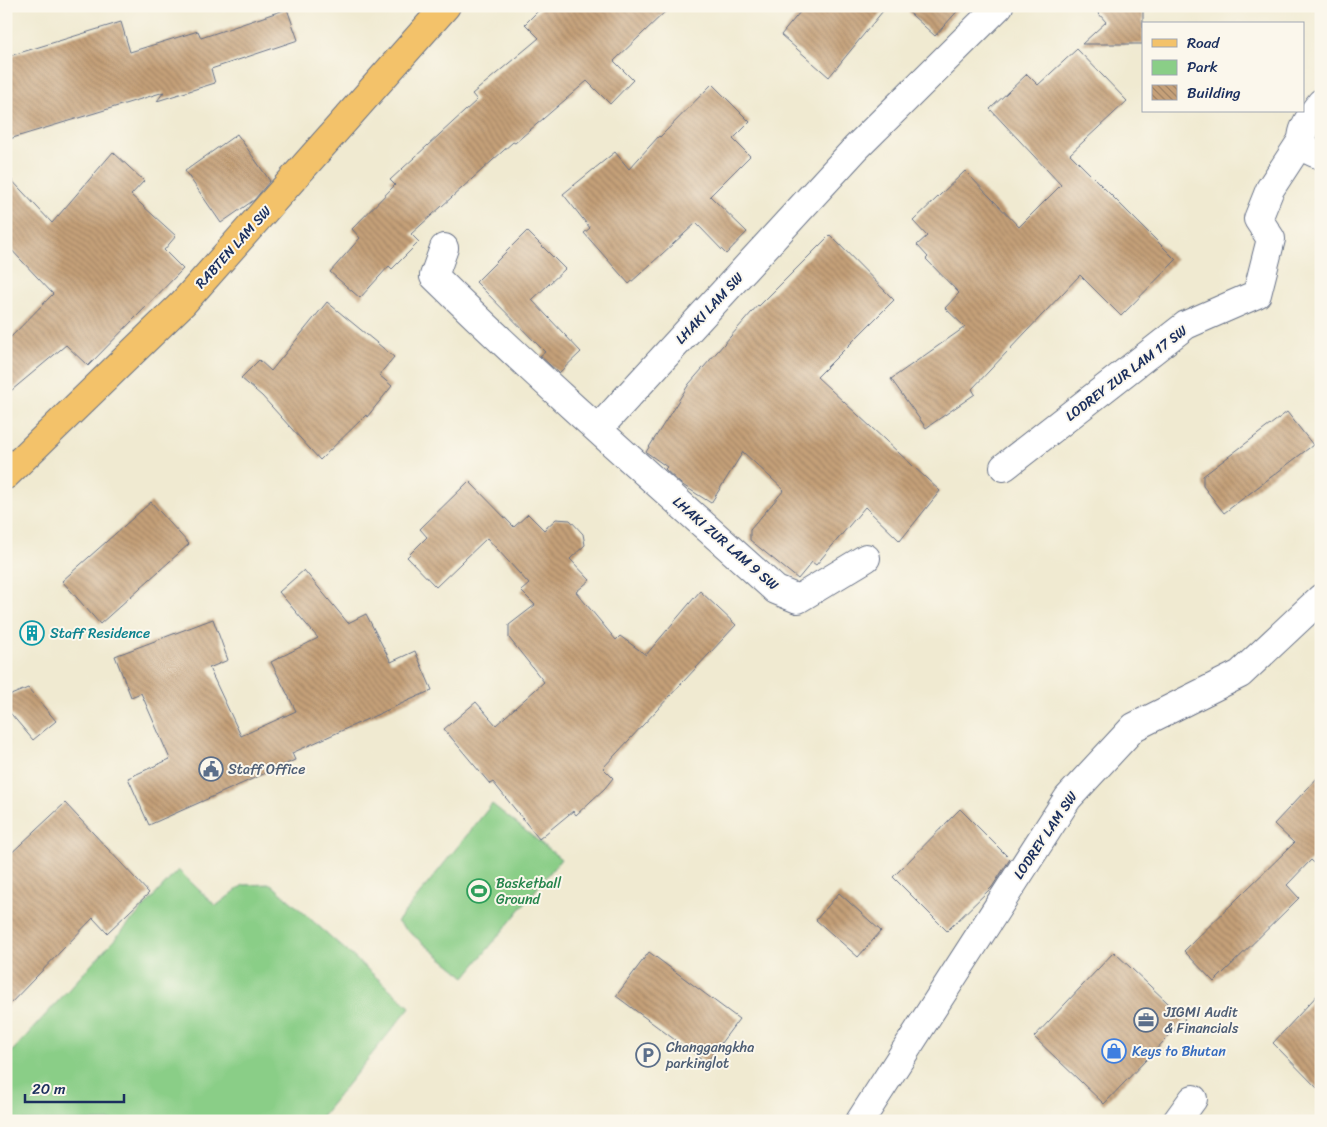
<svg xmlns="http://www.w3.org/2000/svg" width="1327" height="1127" font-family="Sriracha,sans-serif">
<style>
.green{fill:#8ace87;stroke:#527e72}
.building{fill:url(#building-back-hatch)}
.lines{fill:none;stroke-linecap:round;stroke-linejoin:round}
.minor-casing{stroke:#667086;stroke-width:30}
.major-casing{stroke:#667086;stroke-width:30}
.minor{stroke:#fff;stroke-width:28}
.major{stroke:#f3c26a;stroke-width:28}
.labels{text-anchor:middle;stroke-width:4;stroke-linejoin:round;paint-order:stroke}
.street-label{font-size:14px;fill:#1b2f5e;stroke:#fbf7ec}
.culture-label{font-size:14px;fill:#0d838f;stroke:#fbf7ec;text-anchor:start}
.service-label{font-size:14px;fill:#4e5e75;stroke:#fbf7ec;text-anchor:start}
.leisure-label{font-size:14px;fill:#27864d;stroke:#fbf7ec;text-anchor:start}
.shop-label{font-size:14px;fill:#366cbe;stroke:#fbf7ec;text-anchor:start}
</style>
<defs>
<pattern id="building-back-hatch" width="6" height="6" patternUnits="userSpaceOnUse" patternTransform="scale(1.25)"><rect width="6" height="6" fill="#c5a078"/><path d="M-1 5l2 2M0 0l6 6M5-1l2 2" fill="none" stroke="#9f8366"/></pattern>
</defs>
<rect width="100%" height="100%" fill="#fbf7ec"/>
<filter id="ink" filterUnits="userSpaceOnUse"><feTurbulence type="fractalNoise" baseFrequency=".02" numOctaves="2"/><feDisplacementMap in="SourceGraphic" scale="10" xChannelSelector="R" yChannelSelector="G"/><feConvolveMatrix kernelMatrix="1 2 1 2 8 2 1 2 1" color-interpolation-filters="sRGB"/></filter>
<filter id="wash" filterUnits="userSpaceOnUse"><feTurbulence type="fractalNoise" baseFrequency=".0096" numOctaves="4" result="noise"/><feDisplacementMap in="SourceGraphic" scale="20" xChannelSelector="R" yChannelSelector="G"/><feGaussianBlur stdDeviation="1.12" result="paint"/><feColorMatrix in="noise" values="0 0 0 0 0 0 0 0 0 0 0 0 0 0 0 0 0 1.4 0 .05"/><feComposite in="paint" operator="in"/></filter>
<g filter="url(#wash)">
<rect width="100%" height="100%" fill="#f0ead1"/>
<g class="green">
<polygon points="492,804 561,859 465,977 397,922"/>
<polygon points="178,870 216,906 243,885 271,884 410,1007 318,1121 6,1121 6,1058"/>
</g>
<g id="blocks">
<g class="building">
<polygon points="543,6 671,6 614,61 633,80 610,104 587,81 515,143 513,142 411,234 419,242 392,269 389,266 360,298 330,272 360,238 352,229 395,185 390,180 477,100 472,94 539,38 525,24"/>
<polygon points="805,6 887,6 829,77 781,35"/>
<polygon points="902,6 962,6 935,36"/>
<polygon points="1092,6 1143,6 1143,44 1082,44 1106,22"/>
<polygon points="287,9 298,40 211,69 215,83 157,101 164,92 6,140 6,57 121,22 130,52 198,31 201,38"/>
<polygon points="1077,49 1127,101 1070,154 1176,260 1121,316 1080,275 972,389 975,394 926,428 891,379 965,327 945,308 959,293 926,259 928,257 917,245 927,236 913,221 965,171 1019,227 1061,185 990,109 1027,74 1038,85"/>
<polygon points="712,84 750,122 733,139 750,156 710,196 747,232 726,254 696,223 629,284 584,233 590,228 563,194 615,152 629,169 659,136 660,137"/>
<polygon points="237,134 270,181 254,200 221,223 185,171"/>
<polygon points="113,152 144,181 131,195 176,236 164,250 183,269 88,366 66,345 6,395 6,342 53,294 6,244 6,174 52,223"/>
<polygon points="527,231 565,269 532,300 581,352 559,373 540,356 545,352 476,282"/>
<polygon points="830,235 894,300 817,377 940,491 900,541 865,507 816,565 812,562 798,579 750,540 750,530 784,490 743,452 711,503 681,484 665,469 667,467 646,452 689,384 758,305 759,306"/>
<polygon points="327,302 394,357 379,375 392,386 367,417 366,415 320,460 262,396 241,378 259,360 271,371"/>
<polygon points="1287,412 1313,445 1224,513 1203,486 1203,476"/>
<polygon points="469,481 514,527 528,514 544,530 556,519 570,520 583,534 585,545 570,559 590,580 576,592 616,640 620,636 646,655 700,591 736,625 603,768 613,778 605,788 576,815 573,811 539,839 493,782 490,784 444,729 476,702 496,725 544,682 509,638 509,625 535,605 521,591 529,584 487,538 436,587 407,557 427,537 420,529"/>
<polygon points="151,502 189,544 100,624 62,581"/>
<polygon points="304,570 348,623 366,614 391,662 415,651 432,690 292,753 295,760 149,825 128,778 170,759 141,693 131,697 115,656 213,619 228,660 209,668 241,736 296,711 271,662 318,638 279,592"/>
<polygon points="28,688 56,721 33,740 6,708 6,697"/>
<polygon points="1321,774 1321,869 1311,860 1287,885 1299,898 1214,982 1184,951 1294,843 1274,824"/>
<polygon points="65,803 149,893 107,933 93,918 6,1008 6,858"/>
<polygon points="960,809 1010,859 992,887 947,931 893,877"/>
<polygon points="839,893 881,931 858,957 816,920"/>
<polygon points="649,952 739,1019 706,1063 616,996"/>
<polygon points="1114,952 1185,1019 1104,1104 1034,1037"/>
<polygon points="1321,991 1321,1092 1273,1043"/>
</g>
</g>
</g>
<g filter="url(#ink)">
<use href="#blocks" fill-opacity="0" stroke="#667086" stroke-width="1"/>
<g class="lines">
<g class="minor-casing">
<g id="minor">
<path d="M1321,103C1307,120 1287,147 1321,155"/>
<path d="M444,248L434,276C544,384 661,486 776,590L798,599L866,558"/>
<polyline points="598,429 856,148 999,6"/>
<polyline points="1004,467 1186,325 1257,294 1271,239 1258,219 1270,189 1302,140"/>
<polyline points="860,1121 1068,798 1134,727 1240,674 1321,598"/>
<polyline points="1177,1121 1193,1099"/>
</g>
</g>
<g class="major-casing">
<polyline id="major" points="6,475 183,303 446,6"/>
</g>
<use href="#minor" class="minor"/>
<use href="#major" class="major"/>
</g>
</g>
<defs>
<g id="building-ring" transform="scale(1.25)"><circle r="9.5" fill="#fbf7ec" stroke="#0f9aa8" stroke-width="1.5"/><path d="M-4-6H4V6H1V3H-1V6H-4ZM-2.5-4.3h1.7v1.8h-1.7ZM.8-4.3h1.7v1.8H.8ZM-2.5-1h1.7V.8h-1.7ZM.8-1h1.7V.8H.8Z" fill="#0f9aa8"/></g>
<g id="civic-ring" transform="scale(1.25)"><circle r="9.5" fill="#fbf7ec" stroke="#5c6f8a" stroke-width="1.5"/><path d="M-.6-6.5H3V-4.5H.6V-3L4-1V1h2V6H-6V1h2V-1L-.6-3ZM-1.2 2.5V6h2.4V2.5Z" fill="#5c6f8a"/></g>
<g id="stadium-ring" transform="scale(1.25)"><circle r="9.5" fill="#fbf7ec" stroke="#2e9e5b" stroke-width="1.5"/><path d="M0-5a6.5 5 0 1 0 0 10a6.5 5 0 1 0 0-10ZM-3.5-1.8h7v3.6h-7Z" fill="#2e9e5b"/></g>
<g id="office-ring" transform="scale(1.25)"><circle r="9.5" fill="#fbf7ec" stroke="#5c6f8a" stroke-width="1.5"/><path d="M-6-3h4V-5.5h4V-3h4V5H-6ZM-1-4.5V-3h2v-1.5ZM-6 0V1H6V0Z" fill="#5c6f8a"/></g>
<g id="shop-ring" transform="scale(1.25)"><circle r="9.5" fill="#fbf7ec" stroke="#3f7fe0" stroke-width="1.5"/><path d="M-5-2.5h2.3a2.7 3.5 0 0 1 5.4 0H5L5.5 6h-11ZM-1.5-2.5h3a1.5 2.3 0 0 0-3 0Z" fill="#3f7fe0"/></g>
<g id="parking-ring" transform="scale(1.25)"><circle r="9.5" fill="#fbf7ec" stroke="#5c6f8a" stroke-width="1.5"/><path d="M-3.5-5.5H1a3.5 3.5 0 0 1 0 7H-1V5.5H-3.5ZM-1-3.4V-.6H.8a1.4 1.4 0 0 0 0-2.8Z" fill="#5c6f8a"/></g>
</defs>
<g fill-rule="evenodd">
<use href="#building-ring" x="32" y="633"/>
<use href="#civic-ring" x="211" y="769"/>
<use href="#stadium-ring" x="479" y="891"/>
<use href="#office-ring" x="1146" y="1020"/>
<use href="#shop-ring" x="1114" y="1051"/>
<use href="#parking-ring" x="648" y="1055"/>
</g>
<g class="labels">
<g class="street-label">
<text transform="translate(233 247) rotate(-48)" y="5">RABTEN LAM SW</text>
<text transform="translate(709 308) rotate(-47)" y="5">LHAKI LAM SW</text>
<text transform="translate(1126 373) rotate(-37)" y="5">LODREY ZUR LAM 17 SW</text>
<text transform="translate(726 543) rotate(41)" y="5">LHAKI ZUR LAM 9 SW</text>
<text transform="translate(1045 835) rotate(-56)" y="5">LODREY LAM SW</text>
</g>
<g class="culture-label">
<text x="50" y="638">Staff Residence</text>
</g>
<g class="service-label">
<text x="228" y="774">Staff Office</text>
<text x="1164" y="1017">JIGMI Audit<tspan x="1164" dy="16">&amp; Financials</tspan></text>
<text x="666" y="1052">Changgangkha<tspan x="666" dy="16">parkinglot</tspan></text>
</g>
<g class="leisure-label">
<text x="496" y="888">Basketball<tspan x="496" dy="16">Ground</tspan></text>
</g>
<g class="shop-label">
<text x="1132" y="1056">Keys to Bhutan</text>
</g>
</g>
<rect width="1327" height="1127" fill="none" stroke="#fbf7ec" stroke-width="25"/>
<rect x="1142" y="22" width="162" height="90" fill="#fbf7ec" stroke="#a1a7b3"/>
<rect x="1152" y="39" width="25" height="8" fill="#f3c26a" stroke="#a1a7b3"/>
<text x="1187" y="48" font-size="15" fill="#1b2f5e">Road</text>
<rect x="1152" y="60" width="25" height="15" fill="#8ace87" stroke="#a1a7b3"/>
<text x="1187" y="72" font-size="15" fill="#1b2f5e">Park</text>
<rect x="1152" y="85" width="25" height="15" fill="url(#building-back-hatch)" stroke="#a1a7b3"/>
<text x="1187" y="98" font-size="15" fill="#1b2f5e">Building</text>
<path d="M25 1094v8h99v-8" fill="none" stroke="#1b2f5e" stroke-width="2.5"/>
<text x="32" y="1094" font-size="15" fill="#1b2f5e" stroke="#fbf7ec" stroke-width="4" paint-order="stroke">20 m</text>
</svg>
